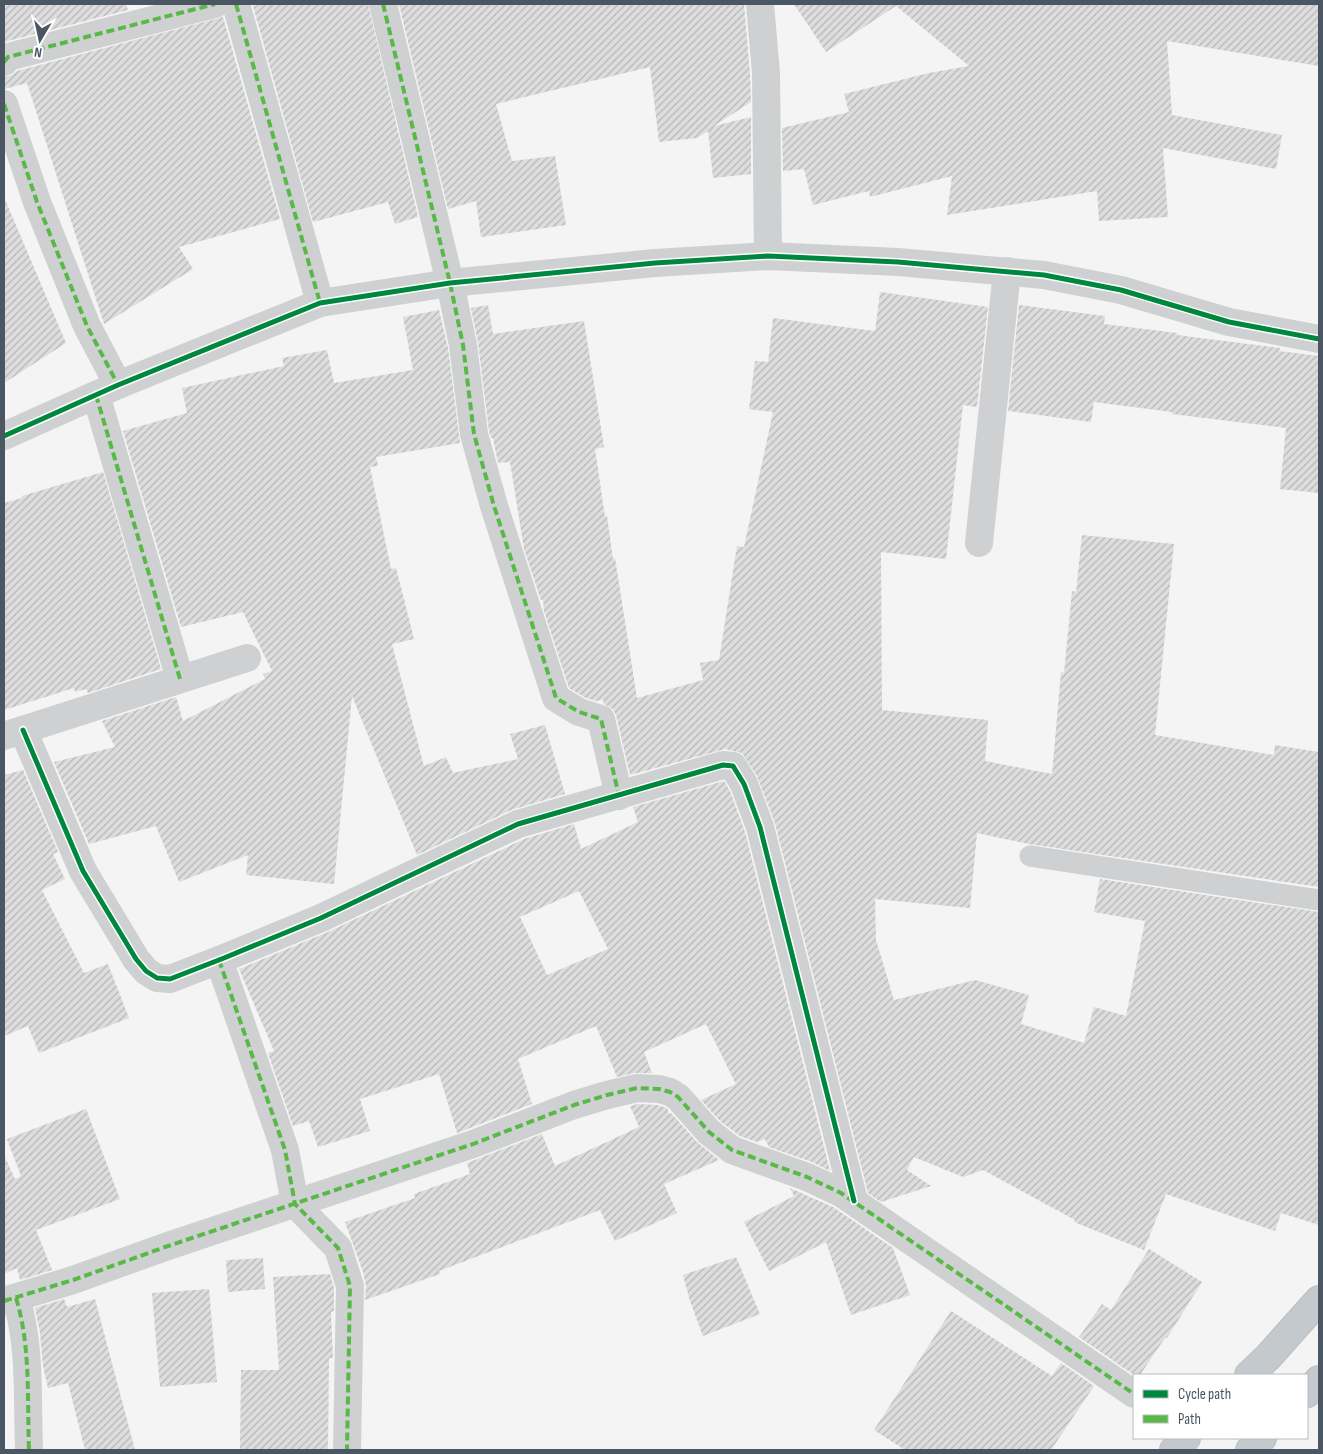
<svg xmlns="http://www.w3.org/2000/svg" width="1323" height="1454" font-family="'Sofia Sans Condensed',sans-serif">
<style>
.building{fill:url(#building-hatch);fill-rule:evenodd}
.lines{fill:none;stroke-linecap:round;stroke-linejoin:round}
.trunk-casing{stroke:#b9bec3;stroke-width:30}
.service{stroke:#ced0d2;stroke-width:21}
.minor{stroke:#ced0d2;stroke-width:28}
.trunk{stroke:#c4c9cd;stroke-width:28}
.quiet{stroke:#58b947;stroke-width:4;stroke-dasharray:8 4;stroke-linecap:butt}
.cycleway-casing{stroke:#fff;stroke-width:8}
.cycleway{stroke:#00873e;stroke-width:5}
</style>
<defs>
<pattern id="building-hatch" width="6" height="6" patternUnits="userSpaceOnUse" patternTransform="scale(1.25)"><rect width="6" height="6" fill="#ddddde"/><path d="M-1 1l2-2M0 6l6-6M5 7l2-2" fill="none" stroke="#b5b6b7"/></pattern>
</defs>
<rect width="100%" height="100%" fill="#f4f4f4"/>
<g class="building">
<polygon points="4,4 126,4 128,10 4,42"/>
<polygon points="263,4 368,4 418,217 395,224 388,202 313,222 253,6"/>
<polygon points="399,4 744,4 750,74 751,102 714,126 751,117 751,174 713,178 708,131 697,138 659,142 650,67 496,104 512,161 555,156 566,225 481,237 476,201 448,209"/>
<polygon points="794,4 1319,4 1319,66 1167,41 1172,115 1282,135 1276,169 1163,148 1168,217 1099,221 1097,191 947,215 952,176 870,197 869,191 813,205 804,169 783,171 782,128 849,112 844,94 929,73 969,66 896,6 826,52"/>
<polygon points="223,17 280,219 179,247 193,269 104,324 27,83 4,89 4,77 10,76 17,71"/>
<polygon points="4,197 66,343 4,383"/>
<polygon points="880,292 988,307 977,407 963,405 946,559 881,552 882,710 988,720 985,761 1052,774 1061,672 1064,673 1072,591 1076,592 1082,535 1174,544 1155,735 1274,755 1275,745 1319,752 1319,887 1029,844 977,833 970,908 875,899 876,940 894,1000 975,980 1029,995 1021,1024 1084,1043 1094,1007 1126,1016 1145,921 1094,912 1100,879 1319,912 1319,1225 1281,1213 1275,1231 1166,1194 1144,1250 1074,1222 1075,1220 983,1170 963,1177 914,1157 907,1170 931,1186 881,1202 868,1193 775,823 757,776 742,753 725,749 630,775 616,715 613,709 604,704 603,700 596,701 586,698 569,688 544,611 543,600 541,600 524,549 510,462 498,463 493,438 491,438 489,431 478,343 471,308 488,305 493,334 584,321 604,447 595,449 605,517 607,516 613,559 615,558 637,698 703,680 700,663 719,660 737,546 744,547 773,412 749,409 755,361 768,362 773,318 875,331"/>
<polygon points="1019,305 1105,316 1104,324 1177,333 1177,335 1280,348 1279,351 1319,356 1319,493 1280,489 1286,428 1172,414 1172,412 1094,402 1091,422 1008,411"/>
<polygon points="439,310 448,348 460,443 376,457 378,466 370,467 391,569 396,568 414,639 392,644 424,766 446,757 453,773 518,759 510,734 545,725 565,794 511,810 417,855 352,696 334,884 246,875 248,855 179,882 156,826 89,844 54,762 115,747 102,721 176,697 183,721 265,679 263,674 272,671 243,612 181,627 123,431 187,413 182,388 284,366 282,358 327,350 334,383 413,370 403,317"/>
<polygon points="103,472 161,669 88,693 86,689 75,692 74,688 4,710 4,503 22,498 22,496"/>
<polygon points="23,770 58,852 53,854 65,879 42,890 84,973 108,964 129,1018 39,1053 28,1026 4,1036 4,775"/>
<path d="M724,781L730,791L745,832L830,1171L812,1162L769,1147L765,1139L757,1142L740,1136L720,1121L701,1100L736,1084L706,1024L644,1052L652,1073H634L617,1077L596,1026L518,1059L532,1104L457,1133L439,1074L360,1099L370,1131L318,1147L309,1121L293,1126L268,1053L274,1051L239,969L328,932L524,839L574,824L581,849L638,822L633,807ZM579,891L608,949L547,975L520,917Z"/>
<polygon points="638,1104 657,1105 667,1108 669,1114 671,1113 697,1142 719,1160 664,1184 677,1213 615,1241 600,1210 439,1271 440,1274 365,1300 366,1286 363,1272 345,1222 415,1198 414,1194 470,1174 467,1163 542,1134 555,1166 639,1127 630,1106"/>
<polygon points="86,1109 120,1199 36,1230 52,1270 20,1280 17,1268 4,1274 4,1155 15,1179 21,1176 7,1139"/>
<polygon points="790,1188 833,1207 893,1248 910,1295 851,1315 826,1242 769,1271 744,1222 794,1196"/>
<polygon points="1149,1249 1202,1282 1167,1338 1165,1338 1140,1375 1134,1375 1079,1337 1102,1304 1111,1310"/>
<polygon points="736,1257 760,1314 703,1336 690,1301 683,1275"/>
<polygon points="263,1258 265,1289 228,1292 226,1260"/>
<polygon points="330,1274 334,1288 334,1311 331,1312 333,1358 329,1358 328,1450 240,1450 241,1370 279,1370 273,1277"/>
<polygon points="209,1289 217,1382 160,1387 152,1293"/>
<polygon points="64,1299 67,1307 95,1299 135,1450 85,1450 68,1383 48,1388 43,1366 40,1333 35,1308"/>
<polygon points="951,1311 1052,1376 1061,1363 1094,1386 1051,1450 905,1450 874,1430"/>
</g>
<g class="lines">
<g class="trunk-casing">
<g id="trunk">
<polyline points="1249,1375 1269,1356 1319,1300"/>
<polyline points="1307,1393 1319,1380"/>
<polyline points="1174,1450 1186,1438"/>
<polyline points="1250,1450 1262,1438"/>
</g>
</g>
<polyline class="service" points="1030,856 1319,900"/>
<g class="minor">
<polyline points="236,4 320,303"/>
<polyline points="383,4 450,283 463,345 474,434 494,506 556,698 579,712 601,719 619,796"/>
<polyline points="760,4 766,73 768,256"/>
<polyline points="4,62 8,57 215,4"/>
<polyline points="4,104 37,202 87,326 118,385"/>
<polyline points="96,395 180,679"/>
<polyline points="4,436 118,385 320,303 450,283 655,263 768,256 898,262 1044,275 1121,290 1229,322 1319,339"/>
<polyline points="979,543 1007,271"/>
<polyline points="23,730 83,871 136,959 146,971 157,978 170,979 224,958 321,918 518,824 723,765 733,766 744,784 760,827 854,1201"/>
<polyline points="4,736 247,658"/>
<polyline points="219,960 285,1150 295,1204 338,1248 350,1286 347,1450"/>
<path d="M16,1298C31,1346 27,1400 29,1450"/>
<polyline points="4,1301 73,1280 168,1246 473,1144 574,1105 607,1095 637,1088 659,1089 670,1092 678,1097 709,1132 732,1150 807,1177 841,1193 1134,1394"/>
</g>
<use href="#trunk" class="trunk"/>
<g class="quiet">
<polyline points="236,4 320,303"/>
<polyline points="383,4 450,283 463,345 474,434 494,506 556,698 579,712 601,719 619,796"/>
<polyline points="4,62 8,57 215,4"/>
<polyline points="4,104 37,202 87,326 118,385"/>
<polyline points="96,395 180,679"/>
<polyline points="219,960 285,1150 295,1204 338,1248 350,1286 347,1450"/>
<path d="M16,1298C31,1346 27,1400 29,1450"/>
<polyline points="4,1301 73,1280 168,1246 473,1144 574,1105 607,1095 637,1088 659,1089 670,1092 678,1097 709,1132 732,1150 807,1177 841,1193 1134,1394"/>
</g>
<g class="cycleway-casing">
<g id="cycleway">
<polyline points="4,436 118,385 320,303 450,283 655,263 768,256 898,262 1044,275 1121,290 1229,322 1319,339"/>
<polyline points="23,730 83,871 136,959 146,971 157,978 170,979 224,958 321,918 518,824 723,765 733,766 744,784 760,827 854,1201"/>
</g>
</g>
<use href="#cycleway" class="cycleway"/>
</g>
<rect width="1323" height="1454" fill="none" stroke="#4a5661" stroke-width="10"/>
<rect x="1133" y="1374" width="175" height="65" fill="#ffffff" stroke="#b7bbc0"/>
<rect x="1143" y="1390" width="25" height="8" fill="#00873e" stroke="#b7bbc0"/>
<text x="1178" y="1399" font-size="15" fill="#4a5661">Cycle path</text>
<rect x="1143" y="1415" width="25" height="8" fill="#58b947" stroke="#b7bbc0"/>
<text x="1178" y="1424" font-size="15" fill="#4a5661">Path</text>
<g transform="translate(40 40) rotate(189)" stroke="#ffffff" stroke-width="4" paint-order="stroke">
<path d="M0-4L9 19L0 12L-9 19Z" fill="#4a5661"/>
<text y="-8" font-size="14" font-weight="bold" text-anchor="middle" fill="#4a5661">N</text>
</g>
</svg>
